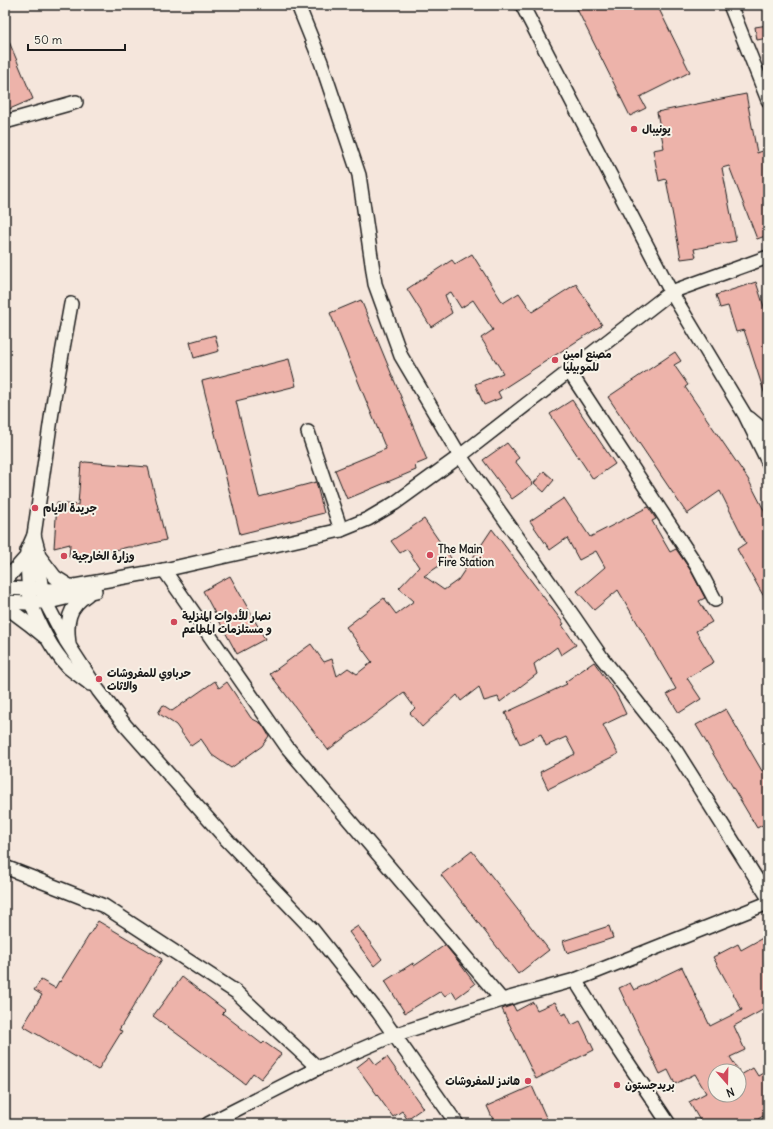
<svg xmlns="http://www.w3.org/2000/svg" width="773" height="1129" font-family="Delius,'Playpen Sans Arabic',sans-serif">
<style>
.building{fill:#edb3aa;stroke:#1c1c1c}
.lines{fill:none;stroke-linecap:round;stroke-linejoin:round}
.minor-casing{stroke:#1c1c1c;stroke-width:16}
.minor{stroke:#f7f3e8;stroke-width:13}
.poi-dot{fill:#d1495b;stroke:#f7f3e8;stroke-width:1.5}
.labels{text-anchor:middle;stroke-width:4;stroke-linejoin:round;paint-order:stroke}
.poi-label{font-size:11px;font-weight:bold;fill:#1c1c1c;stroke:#f7f3e8;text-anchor:start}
</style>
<rect width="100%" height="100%" fill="#f5e6dc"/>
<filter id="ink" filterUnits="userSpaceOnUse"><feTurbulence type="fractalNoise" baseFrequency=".025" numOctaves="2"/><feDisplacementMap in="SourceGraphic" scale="8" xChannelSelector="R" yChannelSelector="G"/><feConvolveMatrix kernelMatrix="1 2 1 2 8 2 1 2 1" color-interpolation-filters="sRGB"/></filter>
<g filter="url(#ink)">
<g class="building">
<polygon points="575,5 657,5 690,72 640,97 646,108 630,116"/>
<polygon points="768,25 768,38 757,40 755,27"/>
<polygon points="5,32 33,99 5,111"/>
<polygon points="746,94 757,153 768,149 768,235 757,239 729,166 722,168 736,241 694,249 696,257 681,259 666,179 659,181 653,150 664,148 657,112"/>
<polygon points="472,254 503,303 519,293 532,312 576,284 602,325 498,392 501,398 484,405 475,384 503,373 481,338 493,330 473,300 461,308 451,292 445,295 452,313 431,327 407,289 452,260 455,264"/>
<polygon points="756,282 768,319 768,397 766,398 744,330 736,332 728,306 720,308 716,295"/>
<polygon points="361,300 427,460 415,465 416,470 347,499 335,470 386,449 330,313"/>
<polygon points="215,335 219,351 194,358 190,342"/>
<polygon points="675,352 681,361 674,365 688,385 685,387 748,479 768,518 768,604 737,549 746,543 720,491 687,514 608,397"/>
<polygon points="289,359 296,386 236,401 259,497 316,482 324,513 240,534 202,381"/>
<polygon points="572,400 615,464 593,479 550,414"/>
<polygon points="507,443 519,458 515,461 533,484 512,499 483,460"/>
<polygon points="85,462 148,467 166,540 137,547 128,547 99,554 98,559 69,557 70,544 54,548 57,503 78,505 81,463"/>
<polygon points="544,471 554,480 544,492 534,483"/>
<polygon points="564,498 590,537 648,507 656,519 652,521 670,552 676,549 691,571 705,598 699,601 712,622 696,631 714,662 687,678 701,699 679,713 667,694 676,689 618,590 594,610 577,591 605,567 596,551 579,560 567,538 550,550 530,521"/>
<polygon points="424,519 451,558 424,576 444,590 458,580 492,529 564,624 562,625 576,645 561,655 557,647 534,664 537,674 500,702 498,697 484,701 479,687 461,701 457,695 422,727 410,713 415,708 404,693 328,750 270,674 311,644 324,662 332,659 337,676 348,668 357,674 372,662 346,627 384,598 396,614 414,601 399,588 419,567 407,549 400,553 391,541"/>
<polygon points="230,576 265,639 237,654 203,591"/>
<polygon points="594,662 616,693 626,714 603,725 618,754 548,789 540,772 575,754 566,737 546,746 541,734 520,744 505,713 567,684 565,682"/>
<polygon points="215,681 219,688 227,682 251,718 262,724 269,736 262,746 231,768 212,755 201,739 191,746 176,725 158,713 163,705 172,711"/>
<polygon points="726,709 762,771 765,770 768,775 768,822 757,828 696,725"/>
<polygon points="472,851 549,950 518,974 441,875"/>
<polygon points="98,921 162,959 119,1030 122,1031 98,1070 23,1026 42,995 34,990 41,980 55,988 59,981 60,982"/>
<polygon points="358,926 382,959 374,966 349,932"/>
<polygon points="609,926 613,938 567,953 563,941"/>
<polygon points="768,935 768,1007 734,1026 745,1050 730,1057 739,1071 715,1071 715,1095 739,1095 739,1076 753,1068 758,1076 768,1070 768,1113 750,1124 702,1124 689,1102 706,1093 695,1074 675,1084 668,1070 660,1074 619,988 630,983 634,990 682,967 710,1026 742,1010 713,957 738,944 741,950"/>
<polygon points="445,945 458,961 475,984 456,998 452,991 445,996 441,991 405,1013 385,981 413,963 414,966"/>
<polygon points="182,977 225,1010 222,1013 262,1044 264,1042 281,1054 261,1079 253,1073 245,1084 153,1016"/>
<polygon points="533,1002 537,1010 555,1002 562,1015 566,1013 572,1025 580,1021 594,1050 536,1079 502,1009 513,1005 516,1011"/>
<polygon points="370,1057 376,1065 387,1057 423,1108 407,1119 402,1111 393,1117 357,1067"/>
<polygon points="532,1086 549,1124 495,1124 487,1106"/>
</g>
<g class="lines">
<g class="minor-casing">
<g id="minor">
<polyline points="298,5 321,62 359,175 375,284 401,356 460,456 574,617 602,658 676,751 768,897"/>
<polyline points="522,5 671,292 745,415 768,462"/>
<polyline points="730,5 768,100"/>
<polyline points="5,122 76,102"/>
<path d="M71,304L54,398L34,535L27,551V556C28,571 27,588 31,602C37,622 53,652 68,667C75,673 83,678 90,684"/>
<polyline points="569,371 697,566 715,600"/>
<polyline points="749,418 768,434"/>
<polyline points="308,432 341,530"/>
<polyline points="34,535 38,550 39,571 42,590 45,601 66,641 98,690 125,725 226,839 312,929 378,1012 457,1124"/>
<polyline points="39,556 55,577 71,587"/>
<polyline points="164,570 287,747 502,1000"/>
<polyline points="5,581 27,556"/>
<polyline points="5,588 52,590 164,570 341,530 368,519 395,503 460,456 671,292 768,257"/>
<polyline points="5,602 27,603 53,601 95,591"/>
<polyline points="5,606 29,624 45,637"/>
<path d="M69,644C66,622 68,607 87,595"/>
<polyline points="5,867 104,906 236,992 318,1068"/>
<polyline points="575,980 610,1036 669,1124"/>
<polyline points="208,1124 318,1068 394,1035 502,1000 575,980 768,903"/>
</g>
</g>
<use href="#minor" class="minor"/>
</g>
</g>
<g class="poi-dot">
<circle cx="634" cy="129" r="4"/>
<circle cx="555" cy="360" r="4"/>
<circle cx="35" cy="508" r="4"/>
<circle cx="430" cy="555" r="4"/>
<circle cx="64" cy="556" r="4"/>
<circle cx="174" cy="622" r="4"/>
<circle cx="99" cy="679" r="4"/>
<circle cx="528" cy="1081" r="4"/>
<circle cx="617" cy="1085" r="4"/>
</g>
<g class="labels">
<g class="poi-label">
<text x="642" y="133">يونيبال</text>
<text x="563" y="358">مصنع امين<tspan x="563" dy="13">للموبيليا</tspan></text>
<text x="43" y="512">جريدة الايام</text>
<text x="438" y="553">The Main<tspan x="438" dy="13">Fire Station</tspan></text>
<text x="72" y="560">وزارة الخارجية</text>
<text x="182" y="620">نصار للأدوات المنزلية<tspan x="182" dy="13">و مستلزمات المطاعم</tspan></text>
<text x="107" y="677">حرباوي للمفروشات<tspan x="107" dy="13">والاثاث</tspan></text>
<text x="520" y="1085" text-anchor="end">هاندز للمفروشات</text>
<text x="625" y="1089">بريدجستون</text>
</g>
</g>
<rect width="773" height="1129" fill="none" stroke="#f7f3e8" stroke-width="20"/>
<rect x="10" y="10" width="753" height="1109" fill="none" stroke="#1c1c1c" stroke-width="1.5" filter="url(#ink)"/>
<g transform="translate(727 1083) rotate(160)"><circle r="19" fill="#f7f3e8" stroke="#9f9d96"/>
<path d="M0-3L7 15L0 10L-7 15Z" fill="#d1495b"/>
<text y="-6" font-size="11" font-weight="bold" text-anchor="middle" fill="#1c1c1c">N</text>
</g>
<path d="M28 44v6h97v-6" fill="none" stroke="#1c1c1c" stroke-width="2"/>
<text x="34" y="44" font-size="12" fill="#1c1c1c" stroke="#f7f3e8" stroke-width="3" paint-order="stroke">50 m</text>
</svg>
